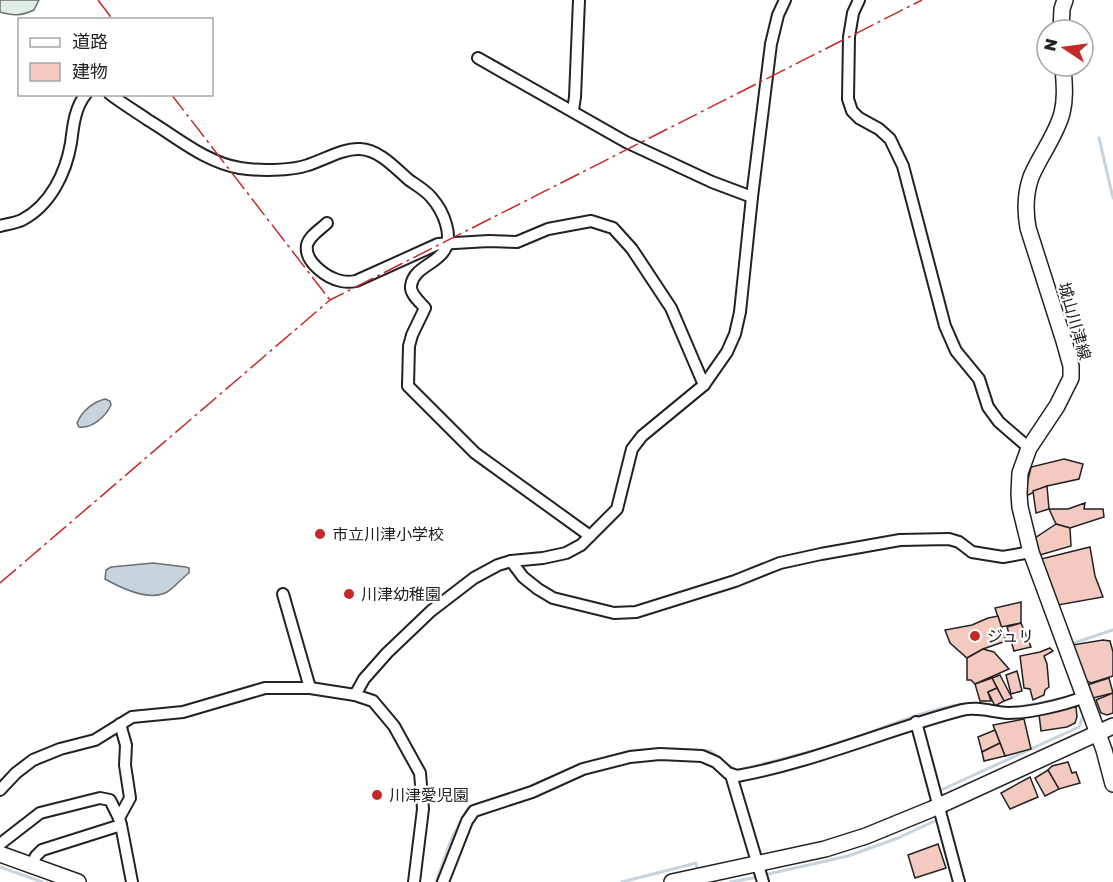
<svg xmlns="http://www.w3.org/2000/svg" width="1113" height="882" font-family="'Golos Text','Noto Sans JP',sans-serif">
<style>
.green{fill:#e0efe3;stroke:#6f6f6f;stroke-width:1.5}
.water{fill:#c7d3dd;stroke:#6f6f6f;stroke-width:1.5}
.lines{fill:none;stroke-linecap:round;stroke-linejoin:round}
.stream{stroke:#c7d3dd;stroke-width:3}
.building{fill:#f3c9c0;stroke:#222;stroke-width:1.5}
.street-casing{stroke:#222;stroke-width:14}
.secondary-casing{stroke:#222;stroke-width:18}
.street{stroke:#fff;stroke-width:10}
.secondary{stroke:#fff;stroke-width:15}
.power{stroke:#c62828;stroke-width:1.5;stroke-dasharray:21 4.5 3 4.5;stroke-linecap:butt}
.poi-dot{fill:#c62828;stroke:#fff;stroke-width:2}
.labels{text-anchor:middle;stroke-width:4.5;stroke-linejoin:round;paint-order:stroke}
.street-label{font-size:16px;fill:#222;stroke:#fff}
.poi-label{font-size:16px;fill:#222;stroke:#fff;text-anchor:start}
</style>
<rect width="100%" height="100%" fill="#fff"/>
<path class="green" d="M0,0H39L34,10C21,16 13,16 0,12Z"/>
<g class="water">
<path d="M105,399L110,401L111,405C106,416 92,429 79,427L77,423C82,411 93,402 105,399Z"/>
<path d="M153,563L186,567L189,568V573C181,579 175,587 167,592C149,602 121,588 105,579L106,570L111,567Z"/>
</g>
<g class="lines">
<g class="stream">
<polyline points="1099,138 1113,198"/>
<polyline points="1072,645 1074,643 1113,630"/>
<polyline points="1067,671 1076,696"/>
<polyline points="1013,708 1074,696"/>
<path d="M853,739C885,727 951,699 982,704"/>
<polyline points="673,749 710,751 736,771 824,748"/>
<polyline points="602,759 630,751 654,749"/>
<polyline points="941,790 1079,727 1083,716 1078,702"/>
<polyline points="0,867 42,882"/>
<polyline points="764,875 848,856 898,838 939,819"/>
<polyline points="436,882 451,840 468,808 531,786 578,766"/>
<polyline points="622,882 696,863 697,868"/>
<polyline points="730,882 758,877"/>
</g>
</g>
<g class="building">
<polygon points="1064,459 1083,464 1079,479 1047,486 1024,497 1031,467"/>
<polygon points="1047,486 1049,509 1036,513 1033,491"/>
<polygon points="1085,503 1084,509 1103,509 1104,517 1070,528 1056,524 1049,509 1068,509"/>
<polygon points="1056,524 1070,528 1071,546 1033,557 1032,540"/>
<polygon points="1090,547 1095,576 1103,597 1058,605 1056,598 1048,599 1037,560"/>
<polygon points="1021,602 1021,623 1001,627 995,608"/>
<polygon points="998,616 1006,641 983,649 967,658 950,643 945,630 972,625 988,618"/>
<polygon points="1021,623 1031,647 1014,651 1007,627"/>
<polygon points="1103,640 1110,641 1113,652 1113,676 1091,683 1077,676 1072,645"/>
<polygon points="1050,648 1053,651 1044,656 1047,664 1049,687 1045,690 1044,695 1033,700 1030,689 1024,688 1020,656 1040,652"/>
<polygon points="983,649 994,652 1009,669 975,684 971,680 967,680 967,658"/>
<polygon points="1017,671 1022,691 1011,694 1006,675"/>
<polygon points="1000,675 1012,698 1004,701 992,678"/>
<polygon points="992,678 997,688 988,692 991,701 980,701 975,684"/>
<polygon points="1109,678 1113,693 1085,700 1084,686"/>
<polygon points="997,688 1004,701 995,706 988,692"/>
<polygon points="1113,693 1113,713 1107,715 1101,713 1096,700"/>
<polygon points="1060,707 1076,707 1077,717 1075,723 1067,727 1041,731 1039,714"/>
<polygon points="1024,719 1031,749 1005,756 993,725"/>
<polygon points="995,730 1000,743 982,752 978,737"/>
<polygon points="1000,743 1005,756 984,761 982,752"/>
<polygon points="1068,762 1072,773 1076,772 1080,783 1059,789 1051,779 1048,770 1052,766"/>
<polygon points="1048,770 1059,789 1045,796 1035,778"/>
<polygon points="1030,777 1038,797 1010,809 1001,793"/>
<polygon points="938,844 946,868 915,878 908,855"/>
</g>
<g class="lines">
<g class="street-casing">
<g id="street">
<polyline points="859,0 853,13 849,37 848,99 852,111 859,118 879,129 890,139 903,166 945,326 956,351 979,379 988,407 999,422 1029,448"/>
<polyline points="478,58 626,142 712,182 752,197"/>
<path d="M110,94C123,104 135,111 148,120C178,138 205,162 240,168C258,171 291,171 308,165C324,160 343,148 360,149C380,150 395,168 409,180C416,185 425,190 431,197C438,205 443,213 446,224C458,265 414,260 411,286C410,294 420,302 425,308L412,335L409,346L408,386L475,453L590,536"/>
<polyline points="573,110 575,97 579,0"/>
<path d="M327,223C321,229 309,236 307,245C304,262 327,278 341,281C346,282 351,282 356,281L438,244L489,241L517,242L548,229L591,221L613,228L632,249L671,308L704,385"/>
<path d="M0,226C7,224 16,223 22,220C51,205 66,172 71,143C73,126 75,107 86,94"/>
<polyline points="511,561 523,577 538,589 553,598 614,613 636,612 735,581 780,563 821,554 900,540 949,539 959,542 972,552 1003,557 1031,552"/>
<polyline points="283,594 310,688"/>
<polyline points="355,695 364,679 387,653 431,611 474,578 498,565 511,561 543,558 566,553 581,545 617,509 632,449 642,436 704,385 727,352 735,334 740,312 752,197 771,44 778,15 785,0"/>
<polyline points="916,722 959,882"/>
<polyline points="731,775 763,882"/>
<polyline points="0,790 16,773 33,760 60,749 95,740 132,717 183,712 265,688 310,688 355,695 373,701 394,726 420,773 423,809 414,882"/>
<polyline points="121,825 132,882"/>
<polyline points="0,844 40,813 100,798 110,800 119,818"/>
<polyline points="32,864 36,856 42,850 121,825 119,818 130,798 125,765 126,745 120,724"/>
<path d="M443,882L467,821L474,811L532,792L583,769L630,757L660,754L702,756L716,762L728,773L737,776C814,762 886,730 962,710C977,706 992,712 1008,713C1029,713 1064,705 1084,697"/>
</g>
</g>
<g class="secondary-casing">
<g id="secondary">
<polyline points="1061,30 1062,9 1065,0"/>
<path d="M1063,66C1064,82 1066,97 1062,113C1056,136 1040,155 1031,177C1025,194 1025,211 1028,228L1064,341L1071,366V378L1057,406L1029,448L1020,473L1019,494L1020,507L1031,552L1104,750L1113,784"/>
<polyline points="0,854 78,882"/>
<polyline points="672,882 825,849 866,836 932,809 1113,726"/>
</g>
</g>
<use href="#street" class="street"/>
<use href="#secondary" class="secondary"/>
<g class="power">
<polyline points="98,0 113,20"/>
<polyline points="171,94 330,300"/>
<polyline points="0,583 330,300 922,0"/>
</g>
</g>
<g class="poi-dot">
<circle cx="320" cy="534" r="6"/>
<circle cx="349" cy="594" r="6"/>
<circle cx="975" cy="636" r="6"/>
<circle cx="377" cy="795" r="6"/>
</g>
<g class="labels">
<g class="street-label">
<text transform="translate(1075 321) rotate(74)" y="6">城山川津線</text>
</g>
<g class="poi-label">
<text x="332" y="540">市立川津小学校</text>
<text x="361" y="600">川津幼稚園</text>
<text x="987" y="642">ジュリ</text>
<text x="389" y="801">川津愛児園</text>
</g>
</g>
<rect x="18" y="18" width="195" height="78" fill="#ffffff" stroke="#a7a7a7" stroke-width="1.5"/>
<rect x="30" y="38" width="30" height="9" fill="#ffffff" stroke="#a7a7a7" stroke-width="1.5"/>
<text x="72" y="48" font-size="18" fill="#222222">道路</text>
<rect x="30" y="63" width="30" height="18" fill="#f3c9c0" stroke="#a7a7a7" stroke-width="1.5"/>
<text x="72" y="78" font-size="18" fill="#222222">建物</text>
<g transform="translate(1065 48) rotate(283)"><circle r="28" fill="#ffffff" stroke="#a7a7a7" stroke-width="1.5"/>
<path d="M0-4.5L10 22L0 15L-10 22Z" fill="#c62828"/>
<text y="-9" font-size="16" font-weight="bold" text-anchor="middle" fill="#222222">N</text>
</g>
</svg>
